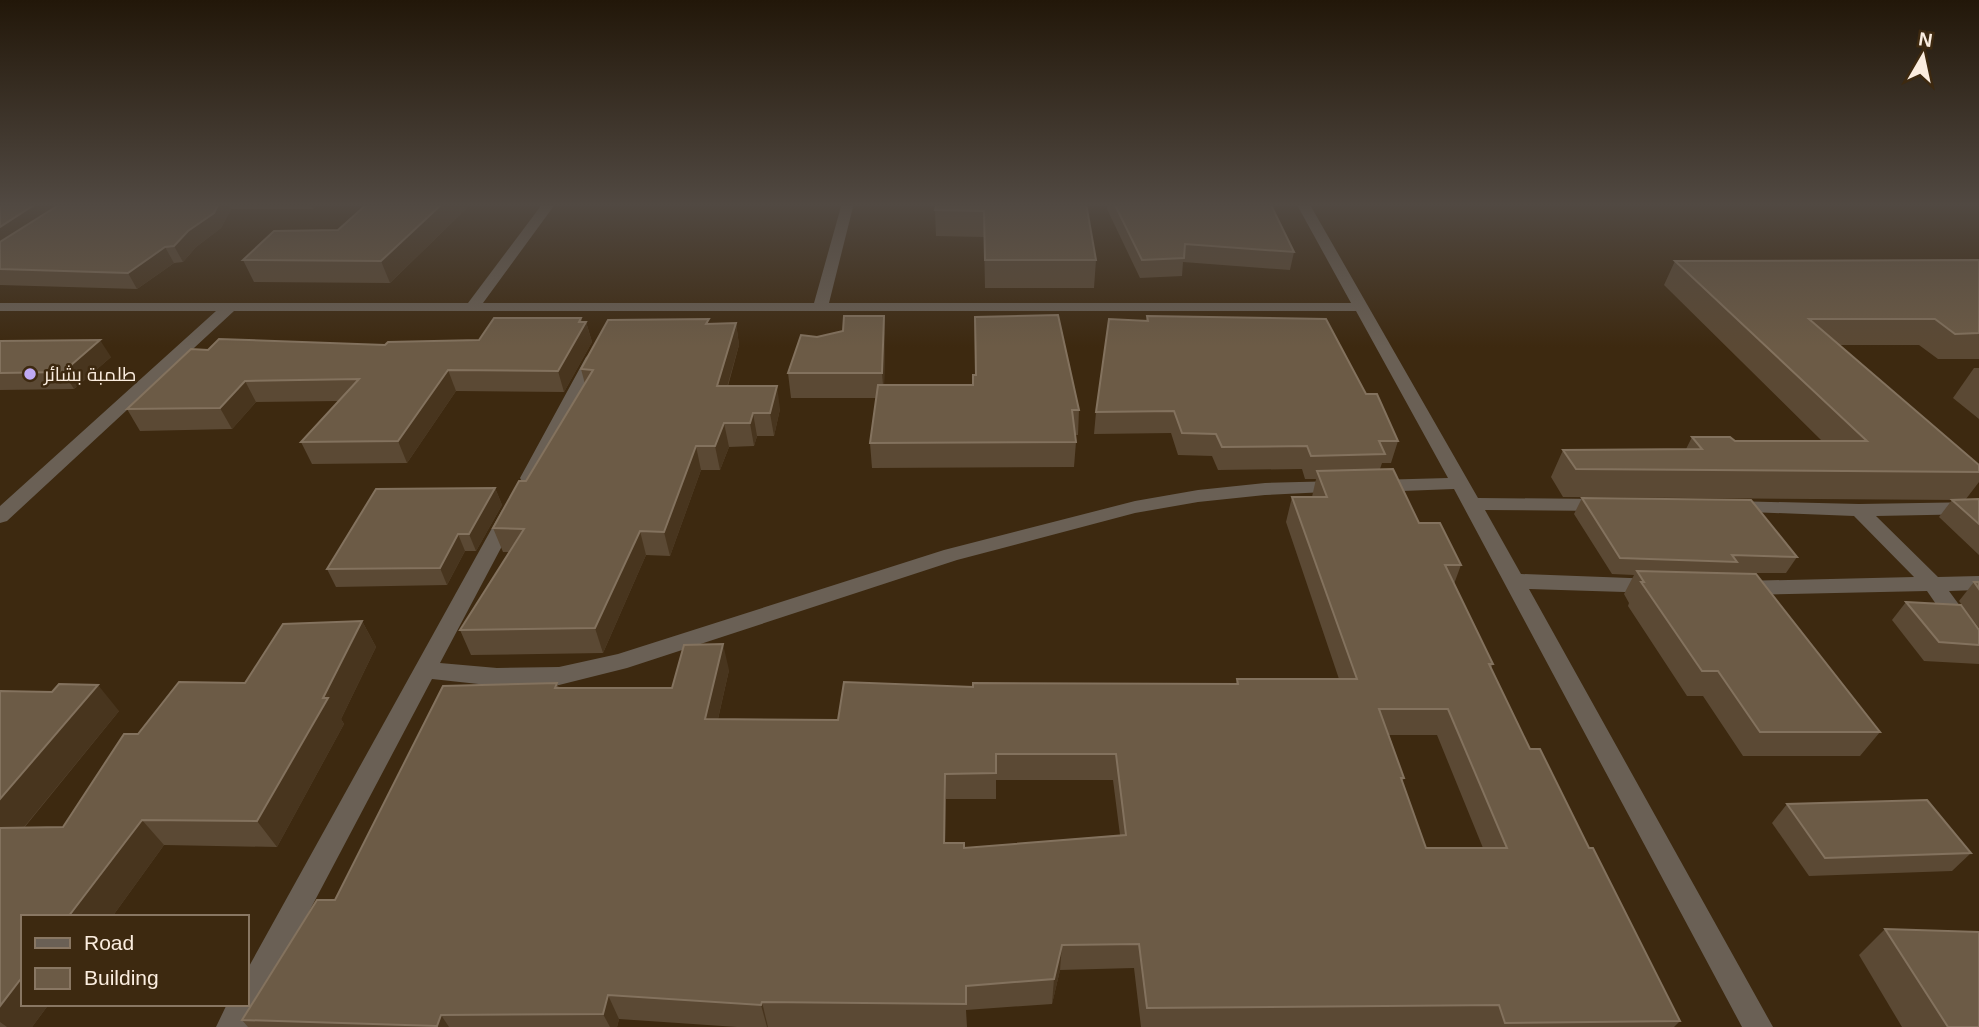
<svg xmlns="http://www.w3.org/2000/svg" width="1979" height="1027" font-family="Helvetica,Cairo,sans-serif">
<style>
.lines{fill:none;stroke-linecap:round;stroke-linejoin:round}
.minor{fill:#6a6055;fill-rule:evenodd}
.wall{fill:#5b4934;fill-rule:evenodd}
.shaded-wall{fill:#48351e}
.building{fill:#6c5b46;stroke:#83725e;stroke-width:2;fill-rule:evenodd}
.poi-dot{fill:#bfa9f4;stroke:#3d2910;stroke-width:2.5}
.labels{text-anchor:middle;stroke-width:5;stroke-linejoin:round;paint-order:stroke}
.poi-label{font-size:19px;fill:#fbeddf;stroke:#3d2910;text-anchor:start}
</style>
<rect width="100%" height="100%" fill="#3d2910"/>
<g class="lines">
<g class="minor">
<polygon points="543,203 556,203 483,303 814,303 842,203 854,203 829,303 1351,303 1296,203 1309,203 1478,498 1604,499 1611,501 1614,505 1611,509 1604,511 1485,510 1521,574 1656,579 1663,581 1666,586 1663,591 1656,593 1529,589 1773,1027 1742,1027 1454,489 1376,492 1367,486 1376,480 1448,478 1356,311 234,311 7,521 0,523 0,506 216,311 0,311 0,303 468,303"/>
<polygon points="594,352 602,357 538,478 536,482 522,482 520,478 586,357"/>
<polygon points="1339,481 1346,483 1348,487 1346,491 1265,495 1198,502 1135,513 957,560 627,668 559,685 497,686 432,679 248,1027 216,1027 227,1004 247,1004 247,970 502,510 516,510 519,514 440,663 497,668 559,667 618,654 944,550 1135,501 1198,490 1265,483"/>
<polygon points="1732,501 1859,504 1979,502 1979,514 1876,516 1938,577 1979,576 1979,590 1949,591 1979,632 1979,657 1971,655 1927,591 1742,595 1735,593 1732,588 1735,583 1742,581 1914,577 1854,516 1725,511 1722,507 1725,503"/>
</g>
</g>
<g class="wall">
<polygon points="0,203 320,203 313,209 231,209 221,228 196,247 183,262 174,263 137,289 0,285"/>
<polygon points="368,203 472,203 390,283 254,282 243,260 338,230"/>
<polygon points="1086,203 1096,260 1094,288 985,288 984,237 936,236 935,210"/>
<polygon points="1107,203 1270,203 1294,252 1290,270 1183,262 1182,276 1140,278 1107,209"/>
<polygon points="1979,260 1979,359 1938,359 1919,345 1838,345 1979,465 1979,482 1966,499 1979,499 1979,555 1939,517 1952,500 1958,500 1563,497 1551,477 1563,450 1686,449 1692,437 1735,441 1822,441 1664,285 1675,261"/>
<polygon points="884,316 885,340 884,385 1079,410 1078,435 1075,435 1076,442 1074,467 872,468 870,443 876,398 791,398 788,373 843,331"/>
<path d="M1147,316L1366,394L1398,441L1391,463H1382L1380,469L1419,523L1461,565L1454,584L1493,664L1491,668L1530,749L1589,848L1680,1021L1674,1027H1141L1134,968L1060,970L1052,1004L966,1010L967,1027H737L619,1019L617,1027H248L242,1020L335,900L557,683L559,688H672L729,670L718,719L838,720L973,687L1236,684L1237,679H1339L1286,522L1292,497H1312L1316,479H1305L1302,469L1218,470L1212,456L1178,455L1171,433L1094,434L1096,412L1146,321ZM1389,735H1437L1483,848H1426L1402,782L1404,778ZM996,780H1113L1120,835L964,848L945,843L946,799H996Z"/>
<polygon points="581,318 582,322 586,322 592,342 564,392 456,391 407,463 312,464 301,442 339,401 256,402 232,429 140,431 127,409 208,350 385,345 479,340"/>
<polygon points="736,323 739,345 728,386 780,409 774,436 757,436 754,446 729,447 720,470 701,470 670,556 646,555 603,653 471,655 460,630 509,552 503,552 493,528 526,481 585,384 581,369 710,324"/>
<polygon points="0,341 111,357 74,389 0,390"/>
<polygon points="1974,368 1979,368 1979,419 1953,398"/>
<polygon points="495,488 502,505 476,551 465,551 447,585 336,587 327,569"/>
<polygon points="1582,498 1797,557 1786,573 1730,573 1880,732 1860,756 1743,756 1703,696 1687,696 1628,606 1629,603 1624,594 1634,575 1612,574 1574,514"/>
<polygon points="1974,582 1979,582 1979,628 1959,601"/>
<polygon points="1906,602 1979,630 1979,664 1924,661 1892,620"/>
<polygon points="362,621 376,647 341,719 344,724 277,847 164,845 112,917 23,917 23,1004 49,1004 32,1027 0,1027 0,691 119,711 24,828 63,827 138,734 245,683"/>
<polygon points="1787,804 1971,853 1952,871 1809,876 1772,823"/>
<polygon points="1885,929 1979,1027 1902,1027 1859,955"/>
</g>
<g class="shaded-wall">
<polygon points="37,203 70,203 0,249 0,227"/>
<polygon points="219,203 228,203 231,209 221,228 196,247 183,262 174,246 188,231"/>
<polygon points="310,203 320,203 313,209"/>
<polygon points="443,203 472,203 390,283 381,261"/>
<polygon points="165,247 174,263 137,289 128,273"/>
<polygon points="884,316 885,340 884,398 882,373"/>
<polygon points="581,318 583,327 586,322 592,342 564,392 558,371"/>
<polygon points="736,323 739,345 721,408 717,386"/>
<polygon points="100,340 111,357 74,389 63,372"/>
<polygon points="448,370 456,391 407,463 398,441"/>
<polygon points="245,381 256,402 232,429 220,408"/>
<polygon points="777,386 780,409 774,436 770,413"/>
<polygon points="753,413 757,436 754,446 750,423"/>
<polygon points="724,423 729,447 720,470 715,446"/>
<polygon points="696,446 701,470 670,556 664,532"/>
<polygon points="495,488 502,505 476,551 469,534"/>
<polygon points="640,531 646,555 603,653 595,628"/>
<polygon points="458,534 465,551 447,585 440,568"/>
<polygon points="362,621 376,647 341,719 344,724 277,847 257,821 323,698"/>
<polygon points="723,644 729,670 712,745 705,719"/>
<polygon points="98,685 119,711 2,854 0,852 0,799"/>
<polygon points="945,774 946,799 945,868 944,843"/>
<polygon points="142,820 164,845 112,917 68,917"/>
<polygon points="1062,945 1060,970 1052,1004 1054,979"/>
<polygon points="23,976 23,1004 49,1004 32,1027 7,1027 0,1022 0,1006"/>
<polygon points="608,995 619,1019 617,1027 610,1027 603,1014"/>
<polygon points="762,1002 768,1027 767,1027 761,1005"/>
<polygon points="441,1015 449,1027 438,1027 437,1026"/>
</g>
<g class="building">
<polygon points="0,203 37,203 0,227"/>
<polygon points="62,203 219,203 214,213 188,231 174,246 165,247 128,273 0,269 0,242"/>
<polygon points="368,203 443,203 381,261 243,260 274,231 338,230"/>
<polygon points="937,203 1086,203 1096,260 985,260 984,211 935,210"/>
<polygon points="1114,203 1270,203 1294,252 1185,244 1184,258 1142,260"/>
<polygon points="1979,260 1979,333 1955,334 1935,319 1809,319 1979,465 1979,472 1576,469 1563,450 1702,449 1692,437 1730,437 1735,441 1867,441 1675,261"/>
<polygon points="1058,315 1079,410 1072,410 1076,442 870,443 878,385 973,385 973,375 976,375 975,317"/>
<polygon points="844,316 884,316 882,373 788,373 801,335 817,337 843,331"/>
<polygon points="1147,316 1326,319 1366,394 1377,394 1398,441 1379,441 1385,454 1311,456 1307,446 1222,447 1216,434 1182,433 1174,411 1096,412 1109,319 1148,321"/>
<polygon points="494,318 581,318 579,322 586,322 558,371 448,370 398,441 301,442 359,379 245,381 220,408 127,409 191,349 208,350 219,339 385,345 388,342 479,340"/>
<polygon points="709,319 706,324 736,323 717,386 777,386 770,413 753,413 750,423 724,423 715,446 696,446 664,532 640,531 595,628 460,630 524,529 493,528 519,481 526,481 593,370 581,369 608,320"/>
<polygon points="100,340 63,372 0,373 0,341"/>
<path d="M1393,469L1419,523H1440L1461,565H1445L1493,664H1489L1530,749H1540L1589,848H1593L1680,1021L1505,1023L1499,1005L1147,1008L1139,944L1062,945L1054,979L966,986V1004L762,1002L761,1005L608,995L603,1014L441,1015L437,1026L242,1020L317,900H335L443,686L557,683L555,688H672L684,645L723,644L705,719L838,720L844,682L973,687V683L1238,684L1237,679H1357L1292,497H1327L1317,471ZM1379,709H1448L1507,848H1426L1401,778H1404ZM996,754H1116L1126,835L964,848V843H944L945,774L996,773Z"/>
<polygon points="495,488 469,534 458,534 440,568 327,569 376,489"/>
<polygon points="1582,498 1751,500 1797,557 1732,555 1737,562 1620,558"/>
<polygon points="1979,499 1979,524 1952,500"/>
<polygon points="1637,571 1756,574 1880,732 1760,732 1718,671 1702,671 1641,582 1644,582"/>
<polygon points="1974,582 1979,582 1979,589"/>
<polygon points="1906,602 1961,605 1979,630 1979,645 1939,642"/>
<polygon points="362,621 323,698 328,698 257,821 142,820 68,917 23,917 23,976 0,1006 0,828 63,827 124,734 138,734 179,682 245,683 283,624"/>
<polygon points="59,684 98,685 0,799 0,691 52,692"/>
<polygon points="1927,800 1971,853 1825,858 1787,804"/>
<polygon points="1885,929 1979,932 1979,1027 1948,1027"/>
</g>
<linearGradient id="sky" x2="0" y2="1"><stop stop-color="#221709"/><stop offset="0.59" stop-color="#514942"/><stop offset="1" stop-color="#514942" stop-opacity="0"/></linearGradient>
<rect width="1979" height="347" fill="url(#sky)"/>
<circle class="poi-dot" cx="30" cy="374" r="7"/>
<g class="labels">
<g class="poi-label">
<text x="44" y="381">طلمبة بشائر</text>
</g>
</g>
<rect x="21" y="915" width="228" height="91" fill="#3d2910" stroke="#897763" stroke-width="2"/>
<rect x="35" y="938" width="35" height="10" fill="#6a6055" stroke="#897763" stroke-width="2"/>
<text x="84" y="950" font-size="21" fill="#fbeddf">Road</text>
<rect x="35" y="968" width="35" height="21" fill="#6c5b46" stroke="#897763" stroke-width="2"/>
<text x="84" y="985" font-size="21" fill="#fbeddf">Building</text>
<g transform="translate(1923 56) rotate(9)" stroke="#3d2910" stroke-width="5" paint-order="stroke">
<path d="M0-5L12 26L0 18L-12 26Z" fill="#fbeddf"/>
<text y="-10" font-size="19" font-weight="bold" text-anchor="middle" fill="#fbeddf">N</text>
</g>
</svg>
